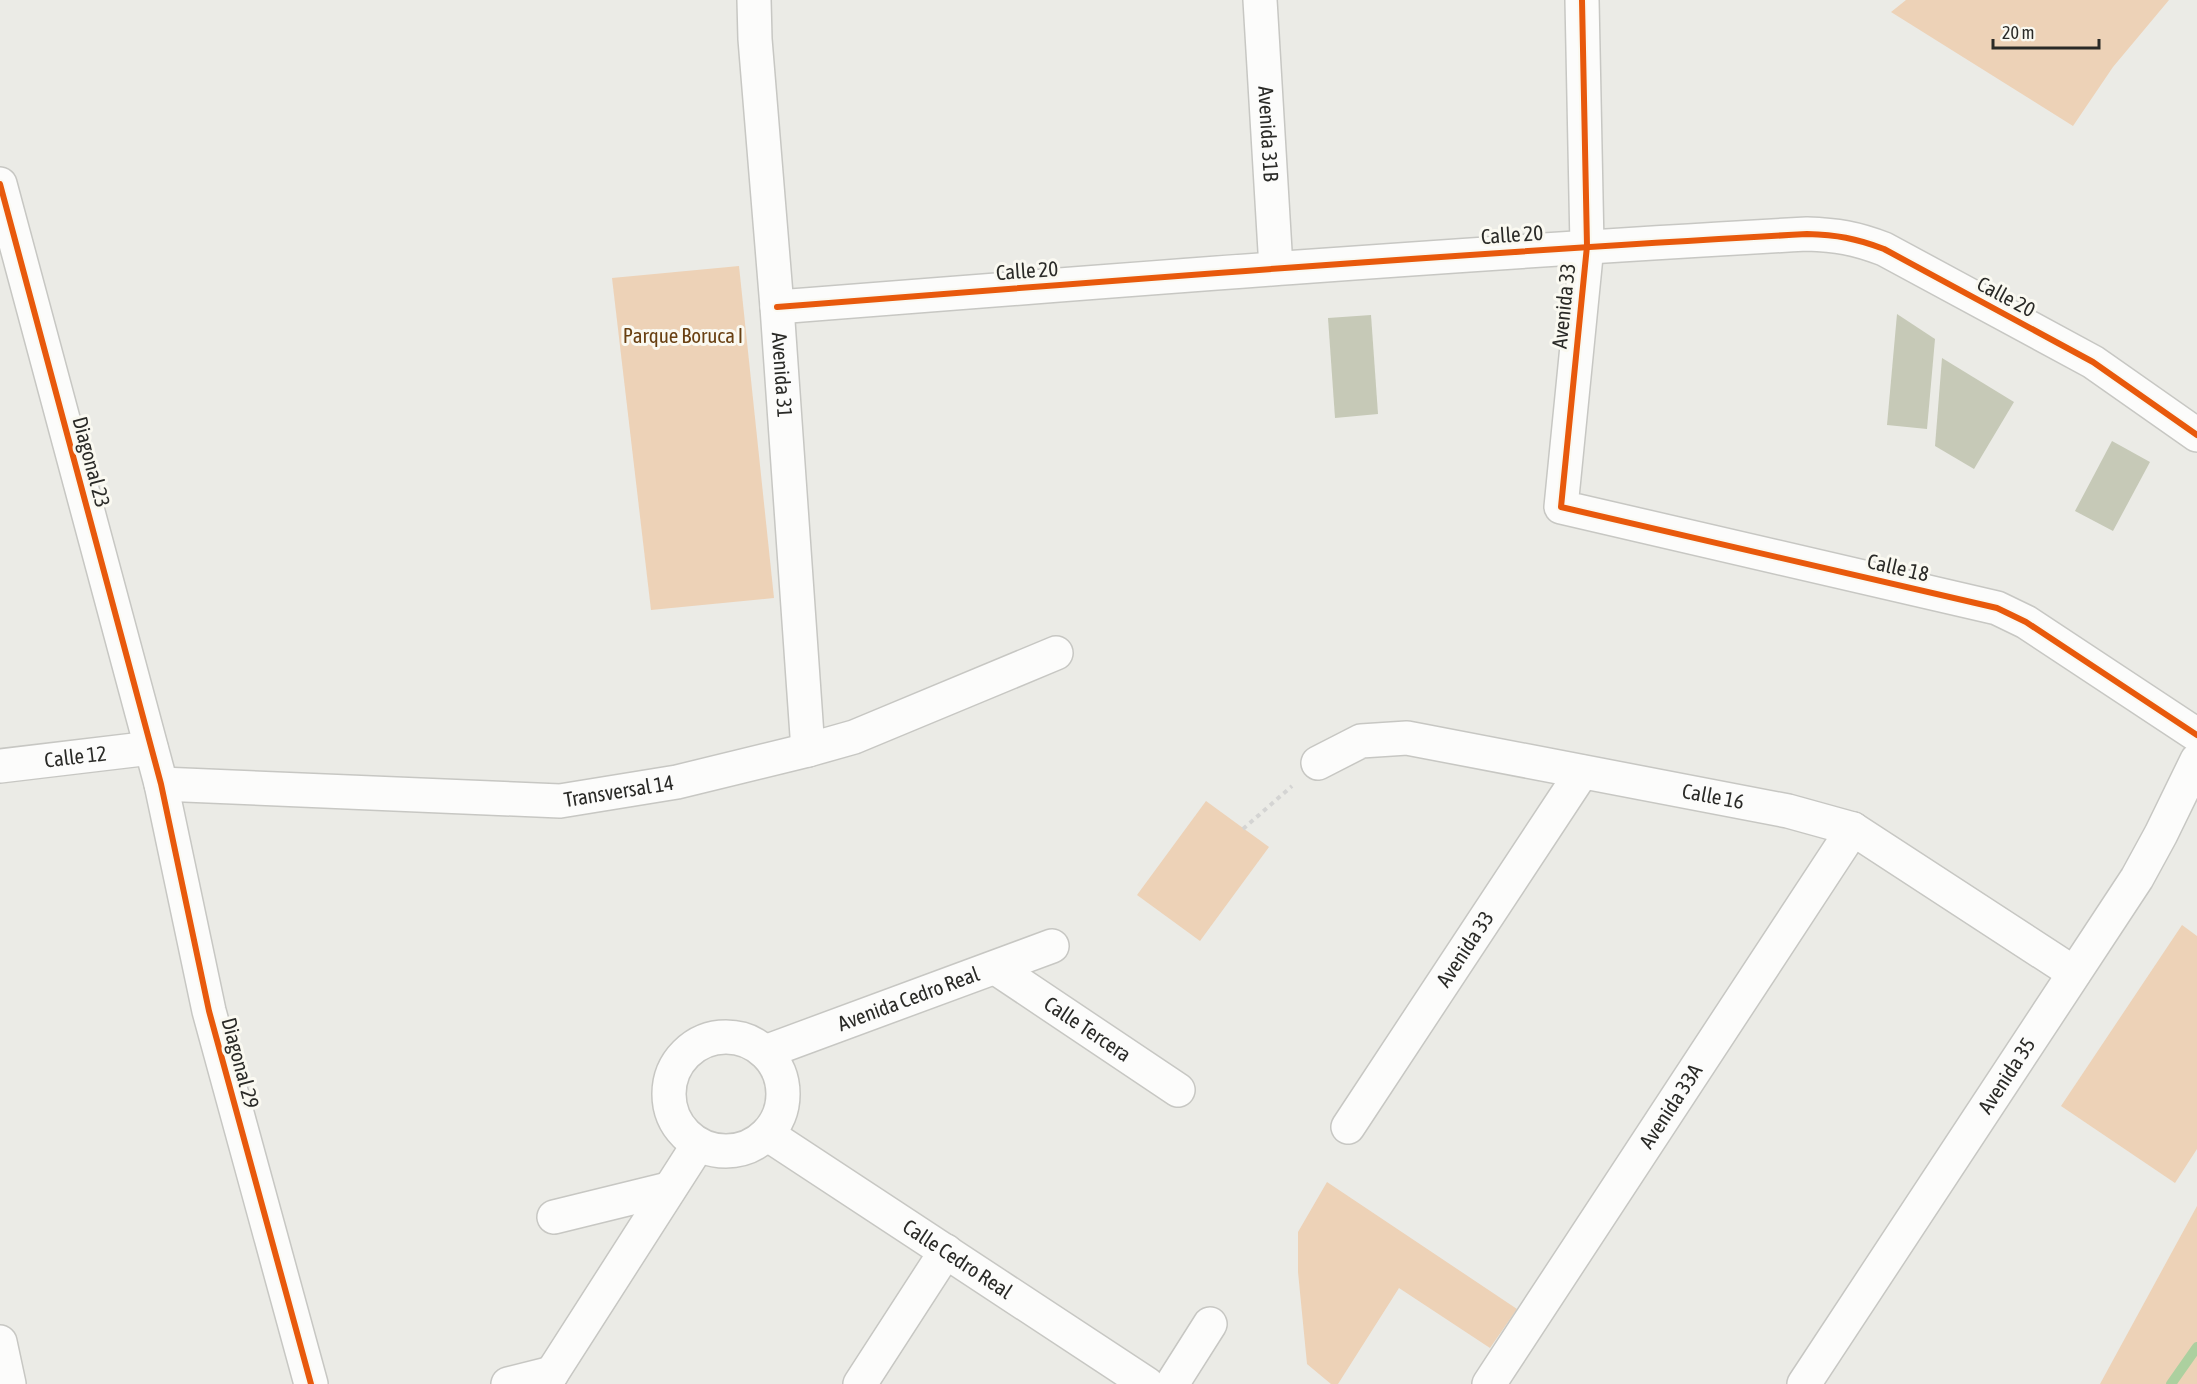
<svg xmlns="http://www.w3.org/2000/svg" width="2197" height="1384" font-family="'Asap Condensed',sans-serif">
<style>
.green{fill:#edd2b7}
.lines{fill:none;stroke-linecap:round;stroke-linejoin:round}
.stream{stroke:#acd09f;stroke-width:10}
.building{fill:#c6c9b7}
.minor-casing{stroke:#c7c7c3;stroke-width:36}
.path{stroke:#d4d4d3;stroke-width:4;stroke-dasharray:4.5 4.5;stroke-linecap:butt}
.minor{stroke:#fcfcfb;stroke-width:33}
.cycleway-casing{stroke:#faf9f1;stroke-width:10}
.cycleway{stroke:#e8590c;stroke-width:6}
.labels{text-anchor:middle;stroke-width:6;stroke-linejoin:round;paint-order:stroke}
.street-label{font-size:21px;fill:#2a2a27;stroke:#faf9f1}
.park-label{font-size:21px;fill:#694012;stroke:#faf9f1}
</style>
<rect width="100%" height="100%" fill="#ebebe6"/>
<g class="green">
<polygon points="1906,0 2169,0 2113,67 2073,126 1891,12"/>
<polygon points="739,266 774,598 651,610 612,278"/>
<polygon points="1206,801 1269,847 1200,941 1137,895"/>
<polygon points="2182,925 2197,936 2197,1149 2175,1183 2061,1106"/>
<polygon points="1327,1182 1517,1309 1490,1348 1399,1288 1338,1384 1331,1384 1307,1364 1298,1272 1298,1232"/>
<polygon points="2197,1206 2197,1384 2100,1384"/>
</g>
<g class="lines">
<polyline class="stream" points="2171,1384 2197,1347"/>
</g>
<g class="building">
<polygon points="1897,314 1935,339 1927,429 1887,425"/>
<polygon points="1371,315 1378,414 1335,418 1328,318"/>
<polygon points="1942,358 2014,402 1974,469 1935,446"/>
<polygon points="2112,441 2150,462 2113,531 2075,511"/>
</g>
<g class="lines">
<g class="minor-casing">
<g id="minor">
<path id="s1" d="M754,0L755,39L777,307L808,750"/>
<path id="s2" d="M1260,0L1276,268"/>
<polyline points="1582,0 1587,246 1561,507 1997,608 2026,622 2197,735"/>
<polyline points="0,184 161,784 209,1011 311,1384"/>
<path d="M777,307C1120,280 1463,253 1807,234C1837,235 1855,238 1884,249L2093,362L2197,435"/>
<path id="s3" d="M1318,763L1361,741L1407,738L1788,811L1853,829L2074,973"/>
<path id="s4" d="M0,766L151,748"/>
<path id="s5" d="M161,784L560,801L677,782L808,750L854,737L1056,653"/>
<path id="s6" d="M996,968L1178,1090"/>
<circle cx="726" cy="1094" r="57"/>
<path id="s7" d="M765,1052L1052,946"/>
<path id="s8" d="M1348,1127L1582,772"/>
<path id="s9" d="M767,1134L1147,1384"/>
<polyline points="554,1217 668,1189"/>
<polyline points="0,1342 9,1384"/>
<polyline points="508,1384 552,1373"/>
<polyline points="545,1384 698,1145"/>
<polyline points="860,1384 946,1251"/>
<polyline points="1172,1384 1210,1324"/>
<path id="s10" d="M1489,1384L1853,829"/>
<path id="s11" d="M1804,1384L2137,878L2161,834L2197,760"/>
</g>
</g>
<polyline class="path" points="1243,829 1292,786"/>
<use href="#minor" class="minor"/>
<g class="cycleway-casing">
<g id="cycleway">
<polyline points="1582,0 1587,246 1561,507 1997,608 2026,622 2197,735"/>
<polyline points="0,184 161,784 209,1011 311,1384"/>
<path d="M777,307C1120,280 1463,253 1807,234C1837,235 1855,238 1884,249L2093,362L2197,435"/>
</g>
</g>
<use href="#cycleway" class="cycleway"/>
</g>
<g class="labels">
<g class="street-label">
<text dy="7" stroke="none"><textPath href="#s2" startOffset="134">Avenida 31B</textPath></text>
<text transform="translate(1512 235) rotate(-4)" y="7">Calle 20</text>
<text transform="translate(1027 271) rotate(-4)" y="7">Calle 20</text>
<text transform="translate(2006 297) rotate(28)" y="7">Calle 20</text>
<text transform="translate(1564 306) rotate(-84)" y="7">Avenida 33</text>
<text dy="7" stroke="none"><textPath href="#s1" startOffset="376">Avenida 31</textPath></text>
<text transform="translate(91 462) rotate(75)" y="7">Diagonal 23</text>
<text transform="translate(1898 568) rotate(13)" y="7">Calle 18</text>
<text dy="7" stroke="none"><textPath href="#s4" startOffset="76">Calle 12</textPath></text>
<text dy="7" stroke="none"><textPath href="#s5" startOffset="459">Transversal 14</textPath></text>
<text dy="7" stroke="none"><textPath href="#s3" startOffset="406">Calle 16</textPath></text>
<text dy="7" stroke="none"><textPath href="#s8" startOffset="213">Avenida 33</textPath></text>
<text dy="7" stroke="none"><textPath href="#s7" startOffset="153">Avenida Cedro Real</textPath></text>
<text dy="7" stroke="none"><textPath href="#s6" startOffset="110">Calle Tercera</textPath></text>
<text transform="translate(240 1063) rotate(75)" y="7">Diagonal 29</text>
<text dy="7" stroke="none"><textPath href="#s11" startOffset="369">Avenida 35</textPath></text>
<text dy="7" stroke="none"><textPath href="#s10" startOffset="332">Avenida 33A</textPath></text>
<text dy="7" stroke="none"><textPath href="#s9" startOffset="228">Calle Cedro Real</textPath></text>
</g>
<g class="park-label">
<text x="683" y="343">Parque Boruca I</text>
</g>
</g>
<path d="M1993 39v9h106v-9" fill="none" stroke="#2a2a27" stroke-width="3"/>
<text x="2002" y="39" font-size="18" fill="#2a2a27" stroke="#faf9f1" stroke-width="4.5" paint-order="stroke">20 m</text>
</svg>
